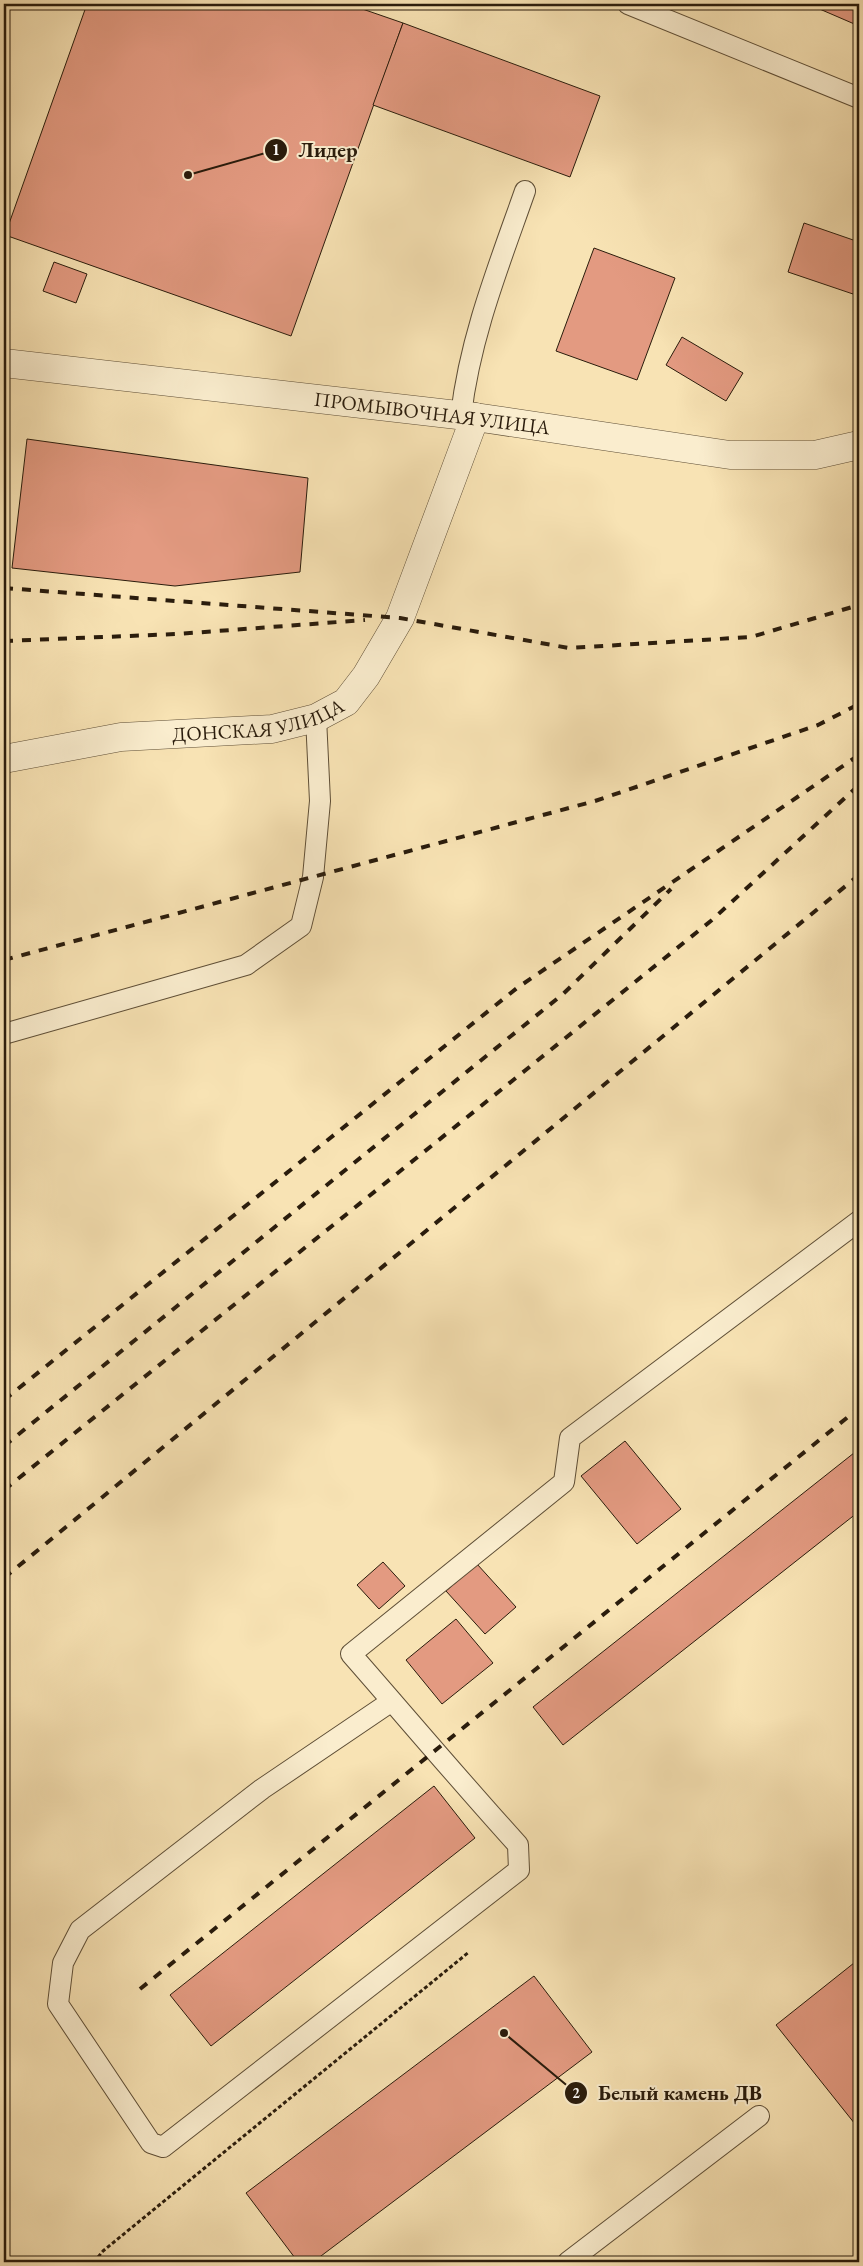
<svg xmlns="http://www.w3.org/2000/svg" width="863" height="2266" font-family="'EB Garamond',serif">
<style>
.building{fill:#e39a81;stroke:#2a1c0c}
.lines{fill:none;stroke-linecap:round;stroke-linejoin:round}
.service-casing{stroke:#5e4e36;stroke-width:22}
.minor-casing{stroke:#5e4e36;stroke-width:29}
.tertiary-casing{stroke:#5e4e36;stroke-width:29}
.path{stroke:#2a1c0c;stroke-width:3;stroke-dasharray:4 2.5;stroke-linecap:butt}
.service{stroke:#faedce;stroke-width:20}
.minor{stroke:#faedce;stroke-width:28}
.tertiary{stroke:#faedce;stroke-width:28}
.rail{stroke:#2a1c0c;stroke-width:4;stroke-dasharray:9 9;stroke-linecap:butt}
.labels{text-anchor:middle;stroke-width:4;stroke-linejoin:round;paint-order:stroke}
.street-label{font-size:20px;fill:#2a1c0c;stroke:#faedce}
.leader{fill:none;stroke:#2a1c0c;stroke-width:2}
.callout-dot{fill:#2a1c0c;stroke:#faedce;stroke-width:2}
.mark-label{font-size:15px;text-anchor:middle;font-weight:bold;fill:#fff}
.callout-label{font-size:21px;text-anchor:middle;font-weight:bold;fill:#2a1c0c;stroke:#faedce;stroke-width:4;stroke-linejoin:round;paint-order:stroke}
</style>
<rect width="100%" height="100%" fill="#f8e3b4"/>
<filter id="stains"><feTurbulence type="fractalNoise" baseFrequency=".004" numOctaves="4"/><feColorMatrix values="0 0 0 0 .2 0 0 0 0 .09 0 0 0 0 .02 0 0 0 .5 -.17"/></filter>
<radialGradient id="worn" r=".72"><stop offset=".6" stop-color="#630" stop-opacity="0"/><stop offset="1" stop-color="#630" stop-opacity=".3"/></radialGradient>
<g class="building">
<polygon points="87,4 348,4 403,23 291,336 5,235"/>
<polygon points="808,4 859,4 859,26"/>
<polygon points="403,23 600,96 570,177 373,105"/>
<polygon points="804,223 859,242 859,276 853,294 788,272"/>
<polygon points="594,248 675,278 637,380 556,351"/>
<polygon points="54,262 87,274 76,303 43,291"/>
<polygon points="682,337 743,373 726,401 666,365"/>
<polygon points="27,439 308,478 300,572 175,586 12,568"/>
<polygon points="625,1441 681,1509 637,1544 581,1476"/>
<polygon points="859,1449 859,1515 857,1513 563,1745 533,1707"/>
<polygon points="383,1562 405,1586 379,1609 357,1585"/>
<polygon points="477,1564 516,1607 485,1634 446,1591"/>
<polygon points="456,1619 493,1663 442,1704 406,1660"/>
<polygon points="434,1786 475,1838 211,2046 170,1995"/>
<polygon points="859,1959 859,2129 776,2025"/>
<polygon points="534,1976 592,2052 313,2262 298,2262 246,2193"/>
</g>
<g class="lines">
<g class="service-casing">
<g id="service">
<polyline points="628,4 859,98"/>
<path d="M461,415C470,337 499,265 525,191"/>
<polyline points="4,1034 246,965 301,926 313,877 320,801 316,718"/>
<path d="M392,1701L262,1789L80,1930L63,1963L58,2004L151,2143L163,2147L519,1870L518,1845C461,1782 407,1718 351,1654L564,1482L570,1438L859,1221"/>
<polyline points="568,2262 759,2116"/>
</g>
</g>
<g class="minor-casing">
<polyline id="minor" points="4,363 475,417"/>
</g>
<g class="tertiary-casing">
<g id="tertiary">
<path id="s1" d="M4,759L121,737L272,729L316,718L346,702L366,676L400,618L475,417L730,455H815L859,445"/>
</g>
</g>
<polyline class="path" points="94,2262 103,2251 469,1952"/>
<use href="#service" class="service"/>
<use href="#minor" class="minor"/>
<use href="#tertiary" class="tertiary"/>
<g class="rail">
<polyline points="4,588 400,618 569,648 751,637 859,605"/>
<polyline points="4,641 177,634 365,620"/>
<polyline points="4,960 595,801 818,725 859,704"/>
<polyline points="4,1400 517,988 859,755"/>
<polyline points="4,1446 563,994 671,889"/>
<polyline points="4,1490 712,920 859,785"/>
<polyline points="4,1578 859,875"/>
<polyline points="140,1989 859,1408"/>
</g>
</g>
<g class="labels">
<g class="street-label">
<text transform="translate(432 413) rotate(7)" y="7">ПРОМЫВОЧНАЯ УЛИЦА</text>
<text dy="7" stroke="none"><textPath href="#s1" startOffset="258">ДОНСКАЯ УЛИЦА</textPath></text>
</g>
</g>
<path class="leader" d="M188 175L276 150M504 2033L576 2093"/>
<g class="callout-dot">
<circle cx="188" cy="175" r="5"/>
<circle cx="504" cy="2033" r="5"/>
<circle cx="276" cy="150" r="12"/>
<circle cx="576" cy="2093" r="12"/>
</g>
<g class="mark-label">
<text x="276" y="155">1</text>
<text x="576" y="2098">2</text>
</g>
<g class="callout-label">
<text x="328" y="157">Лидер</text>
<text x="680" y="2100">Белый камень ДВ</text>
</g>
<rect width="863" height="2266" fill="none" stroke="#f8e3b4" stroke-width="20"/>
<rect x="5" y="5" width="853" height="2256" fill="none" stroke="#2a1c0c" stroke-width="2.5"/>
<rect x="10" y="10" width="843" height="2246" fill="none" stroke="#2a1c0c"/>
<rect width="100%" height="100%" filter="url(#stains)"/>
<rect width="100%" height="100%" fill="url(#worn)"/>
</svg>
